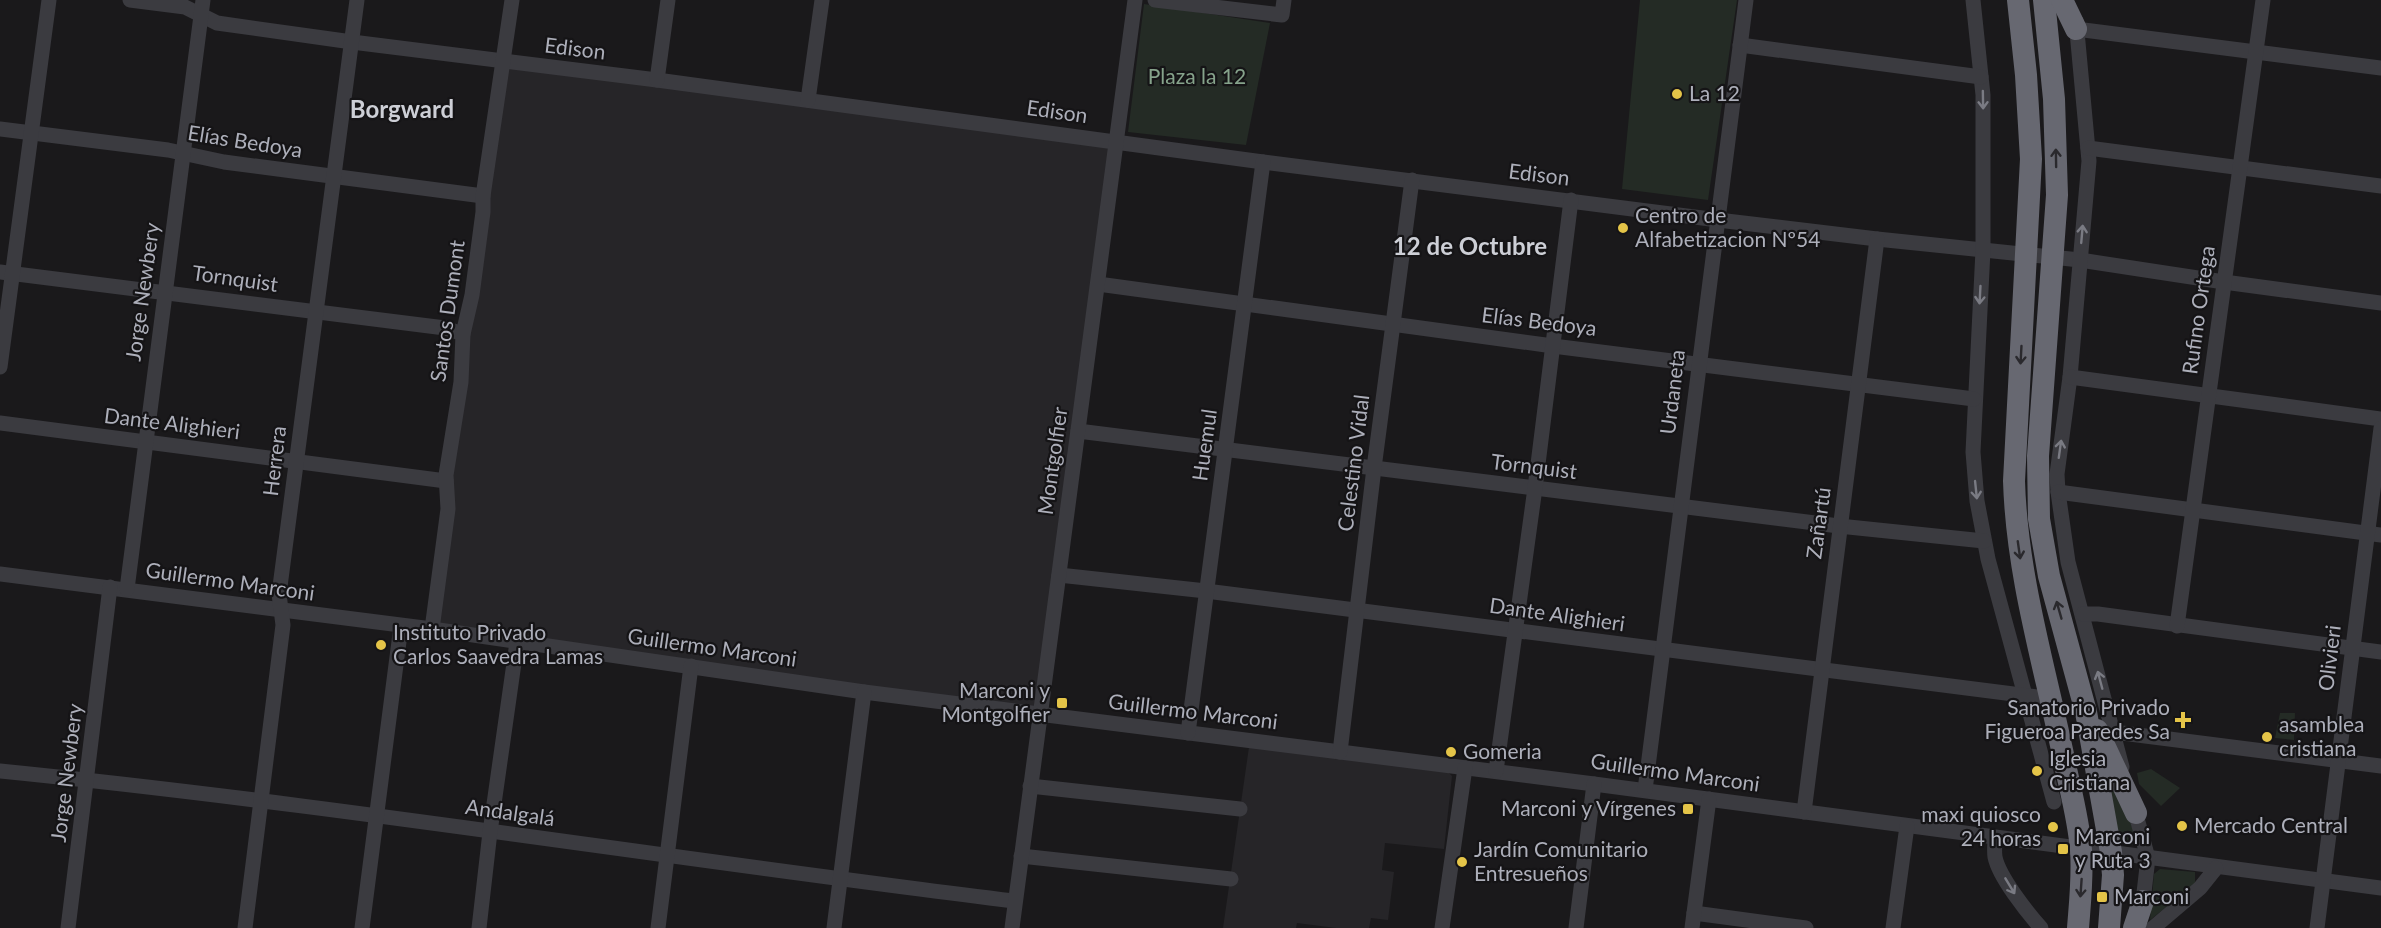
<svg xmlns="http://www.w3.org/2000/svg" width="2381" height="928" font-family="Lato,sans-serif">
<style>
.built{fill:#262528}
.green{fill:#242b25}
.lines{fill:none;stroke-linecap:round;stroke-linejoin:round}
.minor{stroke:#3b3b40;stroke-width:15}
.highway{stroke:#676871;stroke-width:22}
.oneway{stroke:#7a7b83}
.oneway2{stroke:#2a292d}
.poi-dot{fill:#e4c448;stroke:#151416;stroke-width:2}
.labels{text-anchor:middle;stroke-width:4.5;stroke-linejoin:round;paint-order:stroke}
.street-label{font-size:21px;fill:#adafba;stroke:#151416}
.park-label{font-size:21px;fill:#86a38b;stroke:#151416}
.poi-label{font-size:21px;fill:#adafba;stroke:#151416;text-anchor:start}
.quarter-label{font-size:24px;font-weight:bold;fill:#cdcfd6;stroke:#151416}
</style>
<rect width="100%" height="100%" fill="#1a191b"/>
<g class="built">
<polygon points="504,62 1117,141 1040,713 432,629"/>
<polygon points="1249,747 1447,771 1452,776 1444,849 1385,843 1382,870 1394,872 1388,920 1371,918 1369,928 1336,928 1297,923 1296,928 1223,928"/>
</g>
<g class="green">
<polygon points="1640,0 1737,0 1708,200 1622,189"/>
<polygon points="1144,4 1270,23 1246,145 1128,132"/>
<polygon points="2280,713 2295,713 2294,740 2275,738"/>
<polygon points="2098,746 2120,793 2135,835 2136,842 2134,845 2117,843"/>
<polygon points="2151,769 2180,788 2161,806 2139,784 2137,773"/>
<polygon points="2160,869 2195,872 2195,884 2150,920 2154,874"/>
</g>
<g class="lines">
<g class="minor">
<polyline points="130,0 185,7 217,23 352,42 657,80 1263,162 1718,220 1877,239 2080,260 2224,282 2381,303"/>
<polyline points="1155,0 1282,15 1284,0"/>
<polyline points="1973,0 1983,95 1983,250 1973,452 1977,501 1988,559 2054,802"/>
<polyline points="2076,21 2089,161 2070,377 2057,474 2058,492 2068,562 2122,767"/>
<polyline points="2076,29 2381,68"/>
<polyline points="1740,45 1981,77"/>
<polyline points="657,80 668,0"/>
<polyline points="808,100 822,0"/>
<polyline points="0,129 168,150 224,162 483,196"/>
<polyline points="2088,148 2381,186"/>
<polyline points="0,272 445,328 463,334"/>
<polyline points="1098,284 1553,346 1974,399"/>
<polyline points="0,367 49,0"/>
<polyline points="2070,377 2381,419"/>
<polyline points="0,423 446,481"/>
<polyline points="1078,431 1839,526 1984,541"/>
<polyline points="2058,492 2381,535"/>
<polyline points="0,574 432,629 864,692 1594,784 2381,888"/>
<polyline points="1059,575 1206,591 2037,697 2050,696"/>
<polyline points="127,589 203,0"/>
<polyline points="2083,614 2098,614 2381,652"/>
<polyline points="2177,626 2263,0"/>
<polyline points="432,629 448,509 446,475 461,382 463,334 472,295 483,212 483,196 512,0"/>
<polyline points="2114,732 2381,766"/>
<polyline points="1188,733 1263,162"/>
<polyline points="1340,752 1374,468 1412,180"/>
<path d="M0,771C339,805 676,860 1014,901"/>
<polyline points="1496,771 1535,488 1571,200"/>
<polyline points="1030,786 1240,809"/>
<polyline points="1645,790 1746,0"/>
<polyline points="2133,804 2148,858 2142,910"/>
<polyline points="1804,812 1877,239"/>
<path d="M1995,838C1995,844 1994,851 1995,857C1999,877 2027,912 2041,928"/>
<polyline points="1021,856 1231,879"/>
<polyline points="1694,913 1806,928"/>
<polyline points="68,928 110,587"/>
<polyline points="245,928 283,625 279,594 357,0"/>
<polyline points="362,928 401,626"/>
<polyline points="479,928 490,832 517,642"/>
<polyline points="658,928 691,666"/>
<polyline points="834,928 864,692"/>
<polyline points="1012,928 1135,0"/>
<polyline points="1442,928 1465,768"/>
<polyline points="1576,928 1594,784"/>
<polyline points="1692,928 1709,799"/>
<polyline points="1893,928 1907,826"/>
<polyline points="2153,928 2200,888 2216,868"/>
<polyline points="2317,928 2381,428"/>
</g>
<g class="highway">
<path d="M2018,0L2026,75L2031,159L2014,481C2017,580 2047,674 2066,769C2072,796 2079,823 2081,850C2083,876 2080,902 2078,928"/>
<polyline points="2044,0 2054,99 2057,195 2038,456 2039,519 2049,576 2086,712 2111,852 2113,875 2109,928"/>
<polyline points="2062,0 2076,29"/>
<polyline points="2097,730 2136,813"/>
<polyline points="2134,928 2143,901"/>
</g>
</g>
<defs><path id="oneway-shaft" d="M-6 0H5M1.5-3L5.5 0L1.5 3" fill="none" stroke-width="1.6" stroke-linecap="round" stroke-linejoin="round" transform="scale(1.5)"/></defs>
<g class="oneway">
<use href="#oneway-shaft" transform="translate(1983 100) rotate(89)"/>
<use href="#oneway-shaft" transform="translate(2082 234) rotate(-85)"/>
<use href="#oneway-shaft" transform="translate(1980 295) rotate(93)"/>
<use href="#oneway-shaft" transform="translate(2060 449) rotate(-82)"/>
<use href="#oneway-shaft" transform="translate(1976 490) rotate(84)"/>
<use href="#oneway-shaft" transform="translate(2100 680) rotate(-105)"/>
<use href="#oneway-shaft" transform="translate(2010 886) rotate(59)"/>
</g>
<g class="oneway2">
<use href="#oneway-shaft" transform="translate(2056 158) rotate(-91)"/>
<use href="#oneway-shaft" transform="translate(2021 355) rotate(93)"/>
<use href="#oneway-shaft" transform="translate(2019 550) rotate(82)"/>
<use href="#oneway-shaft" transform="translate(2059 610) rotate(-106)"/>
<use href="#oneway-shaft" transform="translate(2081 888) rotate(94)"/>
</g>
<g class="poi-dot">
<circle cx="1677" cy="94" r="6"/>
<circle cx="1623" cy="228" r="6"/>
<circle cx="381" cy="645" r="6"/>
<rect x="1056" y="697" width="12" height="12" rx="3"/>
<path d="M2180 711h6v6h6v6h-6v6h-6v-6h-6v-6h6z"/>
<circle cx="2267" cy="737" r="6"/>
<circle cx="1451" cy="752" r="6"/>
<circle cx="2037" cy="771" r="6"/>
<rect x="1682" y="803" width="12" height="12" rx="3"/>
<circle cx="2182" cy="826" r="6"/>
<circle cx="2053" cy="827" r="6"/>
<rect x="2057" y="843" width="12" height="12" rx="3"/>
<circle cx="1462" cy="862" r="6"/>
<rect x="2096" y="891" width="12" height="12" rx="3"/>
</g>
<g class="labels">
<g class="street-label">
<text transform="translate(575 49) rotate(7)" y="7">Edison</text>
<text transform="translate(1057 112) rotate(8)" y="7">Edison</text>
<text transform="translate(245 142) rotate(9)" y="7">Elías Bedoya</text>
<text transform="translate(1539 175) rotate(7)" y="7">Edison</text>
<text transform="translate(235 279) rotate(8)" y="7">Tornquist</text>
<text transform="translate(143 292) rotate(-82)" y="7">Jorge Newbery</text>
<text transform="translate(2199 310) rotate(-82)" y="7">Rufino Ortega</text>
<text transform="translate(448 311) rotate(-82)" y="7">Santos Dumont</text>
<text transform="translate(1539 322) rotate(7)" y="7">Elías Bedoya</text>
<text transform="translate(1673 392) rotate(-83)" y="7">Urdaneta</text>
<text transform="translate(172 424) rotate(7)" y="7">Dante Alighieri</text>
<text transform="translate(1205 445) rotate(-82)" y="7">Huemul</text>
<text transform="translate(275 461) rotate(-83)" y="7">Herrera</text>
<text transform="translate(1053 461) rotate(-82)" y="7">Montgolfier</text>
<text transform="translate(1354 463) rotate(-83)" y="7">Celestino Vidal</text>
<text transform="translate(1534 467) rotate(7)" y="7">Tornquist</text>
<text transform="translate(1819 523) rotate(-82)" y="7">Zañartú</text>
<text transform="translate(230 582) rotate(8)" y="7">Guillermo Marconi</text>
<text transform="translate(1557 615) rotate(8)" y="7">Dante Alighieri</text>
<text transform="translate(712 648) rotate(8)" y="7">Guillermo Marconi</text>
<text transform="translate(2330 658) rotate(-83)" y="7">Olivieri</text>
<text transform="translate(1193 712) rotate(7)" y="7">Guillermo Marconi</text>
<text transform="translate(67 773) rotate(-83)" y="7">Jorge Newbery</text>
<text transform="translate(1675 773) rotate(8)" y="7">Guillermo Marconi</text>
<text transform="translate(510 813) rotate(8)" y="7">Andalgalá</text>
</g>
<g class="park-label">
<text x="1197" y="84">Plaza la 12</text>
</g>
<g class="poi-label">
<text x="1689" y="101">La 12</text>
<text x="1635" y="223">Centro de<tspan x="1635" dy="24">Alfabetizacion Nº54</tspan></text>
<text x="393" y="640">Instituto Privado<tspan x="393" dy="24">Carlos Saavedra Lamas</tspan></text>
<text x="1050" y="698" text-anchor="end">Marconi y<tspan x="1050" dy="24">Montgolfier</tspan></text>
<text x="2170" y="715" text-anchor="end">Sanatorio Privado<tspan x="2170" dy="24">Figueroa Paredes Sa</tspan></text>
<text x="2279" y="732">asamblea<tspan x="2279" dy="24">cristiana</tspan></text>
<text x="1463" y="759">Gomeria</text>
<text x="2049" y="766">Iglesia<tspan x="2049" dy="24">Cristiana</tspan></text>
<text x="1676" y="816" text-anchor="end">Marconi y Vírgenes</text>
<text x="2041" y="822" text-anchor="end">maxi quiosco<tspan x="2041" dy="24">24 horas</tspan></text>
<text x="2194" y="833">Mercado Central</text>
<text x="2075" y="844">Marconi<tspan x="2075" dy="24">y Ruta 3</tspan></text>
<text x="1474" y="857">Jardín Comunitario<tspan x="1474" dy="24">Entresueños</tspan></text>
<text x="2114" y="904">Marconi</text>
</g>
<g class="quarter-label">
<text x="402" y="118">Borgward</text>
<text x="1470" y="255">12 de Octubre</text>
</g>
</g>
</svg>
